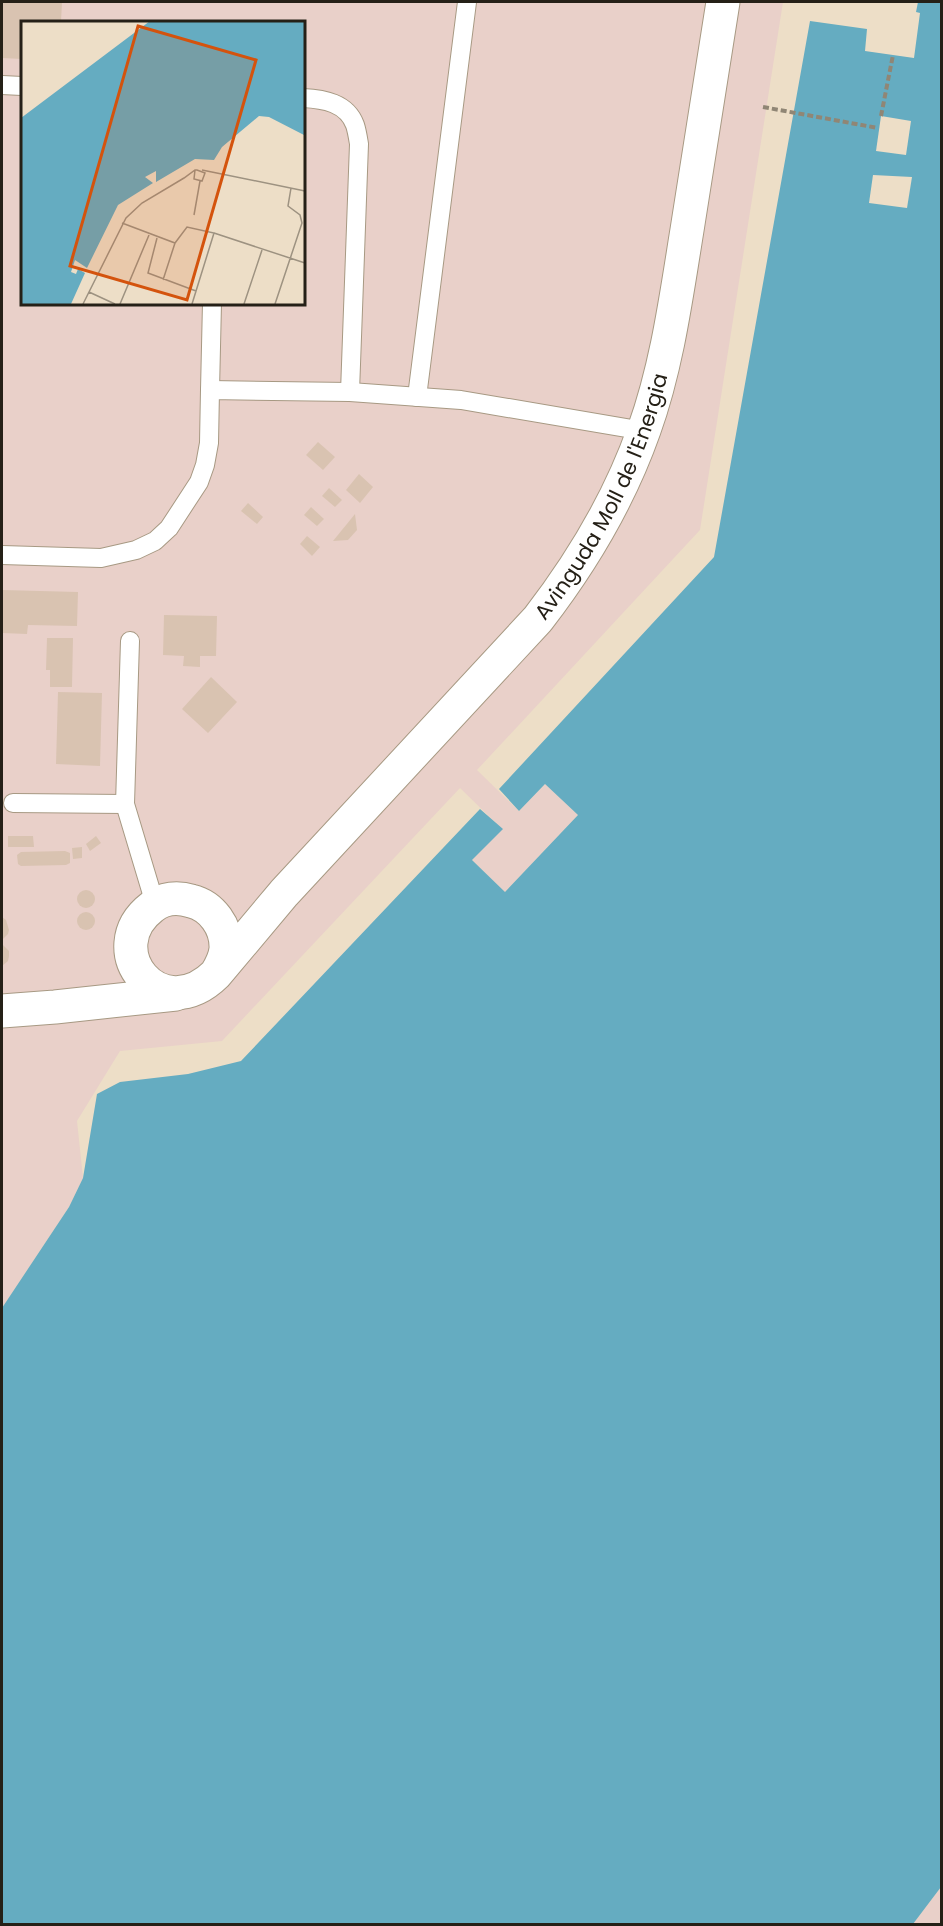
<svg xmlns="http://www.w3.org/2000/svg" width="943" height="1926" font-family="Poppins,sans-serif">
<style>
.industrial{fill:#e9d0c9;fill-rule:evenodd}
.water{fill:#65acc1}
.pier{fill:#eddec7}
.building{fill:#d9c3b1}
.lines{fill:none;stroke-linecap:round;stroke-linejoin:round}
.service-casing{stroke:#a79983;stroke-width:20}
.minor-casing{stroke:#a79983;stroke-width:35}
.path{stroke:#908675;stroke-width:4;stroke-dasharray:6 3;stroke-linecap:butt}
.service{stroke:#fff;stroke-width:18}
.minor{stroke:#fff;stroke-width:33}
.labels{text-anchor:middle;stroke-width:6;stroke-linejoin:round;paint-order:stroke}
.street-label{font-size:21px;fill:#252017;stroke:#faebd3}
.inset-road{fill:none;stroke:#9d9281;stroke-width:1.5}
.view{fill:#d4530d;fill-opacity:0.15;stroke:#d4530d;stroke-width:3}
.inset-edge{fill:none;stroke:#252017;stroke-width:3}
</style>
<rect width="100%" height="100%" fill="#eddec7"/>
<g class="industrial">
<path d="M2,2H783L700,530L477,770L519,811L545,784L578,815L505,892L472,860L502,829L460,788L222,1041L120,1051L77,1121L83,1178L69,1207L2,1308ZM22,22H303V303H22Z"/>
<polygon points="941,1887 941,1924 913,1924"/>
</g>
<polygon class="water" points="918,2 941,2 941,1887 913,1924 2,1924 2,1308 69,1207 83,1178 97,1094 120,1082 188,1074 241,1061 480,809 503,829 472,860 505,892 578,815 545,784 519,811 499,789 714,557 810,21 867,29 865,51 914,58 920,13 916,12"/>
<g class="pier">
<polygon points="881,116 911,121 906,155 876,151"/>
<polygon points="873,175 912,177 907,208 869,203"/>
</g>
<g class="building">
<polygon points="2,2 62,2 61,22 22,22 22,59 2,58"/>
<polygon points="318,442 335,457 323,470 306,455"/>
<polygon points="359,474 373,487 360,503 346,490"/>
<polygon points="329,488 342,500 335,507 322,496"/>
<polygon points="248,503 263,517 257,524 241,511"/>
<polygon points="311,507 324,519 317,526 304,515"/>
<polygon points="355,514 357,530 348,540 333,541"/>
<polygon points="307,536 320,547 312,556 300,544"/>
<polygon points="2,590 78,592 77,626 28,625 27,634 2,633"/>
<polygon points="164,615 217,616 216,656 200,656 200,667 183,666 184,656 163,655"/>
<polygon points="47,638 73,638 72,687 50,687 50,670 46,670"/>
<polygon points="211,677 237,702 208,733 182,709"/>
<polygon points="58,692 102,693 100,766 56,764"/>
<polygon points="8,836 33,836 34,847 8,847"/>
<polygon points="96,836 101,843 90,851 86,844"/>
<polygon points="82,847 82,858 73,859 72,848"/>
<polygon points="65,851 70,853 70,863 66,865 21,866 18,864 17,855 21,852"/>
<circle cx="86" cy="899" r="9"/>
<circle cx="86" cy="921" r="9"/>
<polygon points="2,917 6,920 9,930 8,934 2,940"/>
<polygon points="2,944 9,951 9,956 8,961 2,966"/>
</g>
<g class="lines">
<g class="service-casing">
<g id="service">
<polyline points="2,85 22,86"/>
<path d="M303,98C324,99 347,103 355,125C357,131 358,138 359,144L350,392"/>
<polyline points="210,390 212,303"/>
<polyline points="417,397 467,2"/>
<polyline points="2,555 101,558 136,550 155,541 169,528 199,482 205,465 209,443 210,390 350,392 461,400 644,431"/>
<polyline points="130,641 125,804 155,904"/>
<polyline points="13,803 125,804"/>
</g>
</g>
<g class="minor-casing">
<g id="minor">
<path id="s1" d="M216,974C221,966 225,958 226,949C227,927 212,906 191,901C178,897 163,898 152,907C97,949 160,1029 216,974L284,893L538,619C582,562 620,498 644,430C667,366 676,298 687,230C699,154 711,78 723,2"/>
<polyline points="2,1011 55,1007 176,994"/>
</g>
</g>
<g class="path">
<polyline points="763,107 878,128"/>
<polyline points="881,116 893,55"/>
</g>
<use href="#service" class="service"/>
<use href="#minor" class="minor"/>
</g>
<g class="labels">
<g class="street-label">
<text dy="7" stroke="none"><textPath href="#s1" startOffset="914">Avinguda Moll de l'Energia</textPath></text>
</g>
</g>
<g transform="translate(21 21)">
<rect width="284" height="284" fill="#eddec7"/>
<path d="M129,0H283V114L248,96L238,95L201,126L193,139L174,138L135,161V150L124,156L132,162L97,184L66,247L54,239L50,251L55,253L57,248L64,252L50,283H0V97Z" fill="#65acc1"/>
<path class="inset-road" d="M181,149L284,170M173,194L179,160M101,202L154,222L166,206L193,212L171,283M193,212L284,242M136,217L127,252L175,270M142,259L154,222M68,271L94,283M62,283L105,197L121,182L163,157L174,149H176L184,152L181,160L173,158L174,149M99,283L128,214M223,283L241,229M254,283L281,202L279,194L267,185L270,167"/>
<path class="view" d="M117,5L235,39L166,279L49,245Z"/>
<rect width="284" height="284" class="inset-edge"/>
</g>
<rect width="943" height="1926" fill="none" stroke="#252017" stroke-width="6"/>
</svg>
